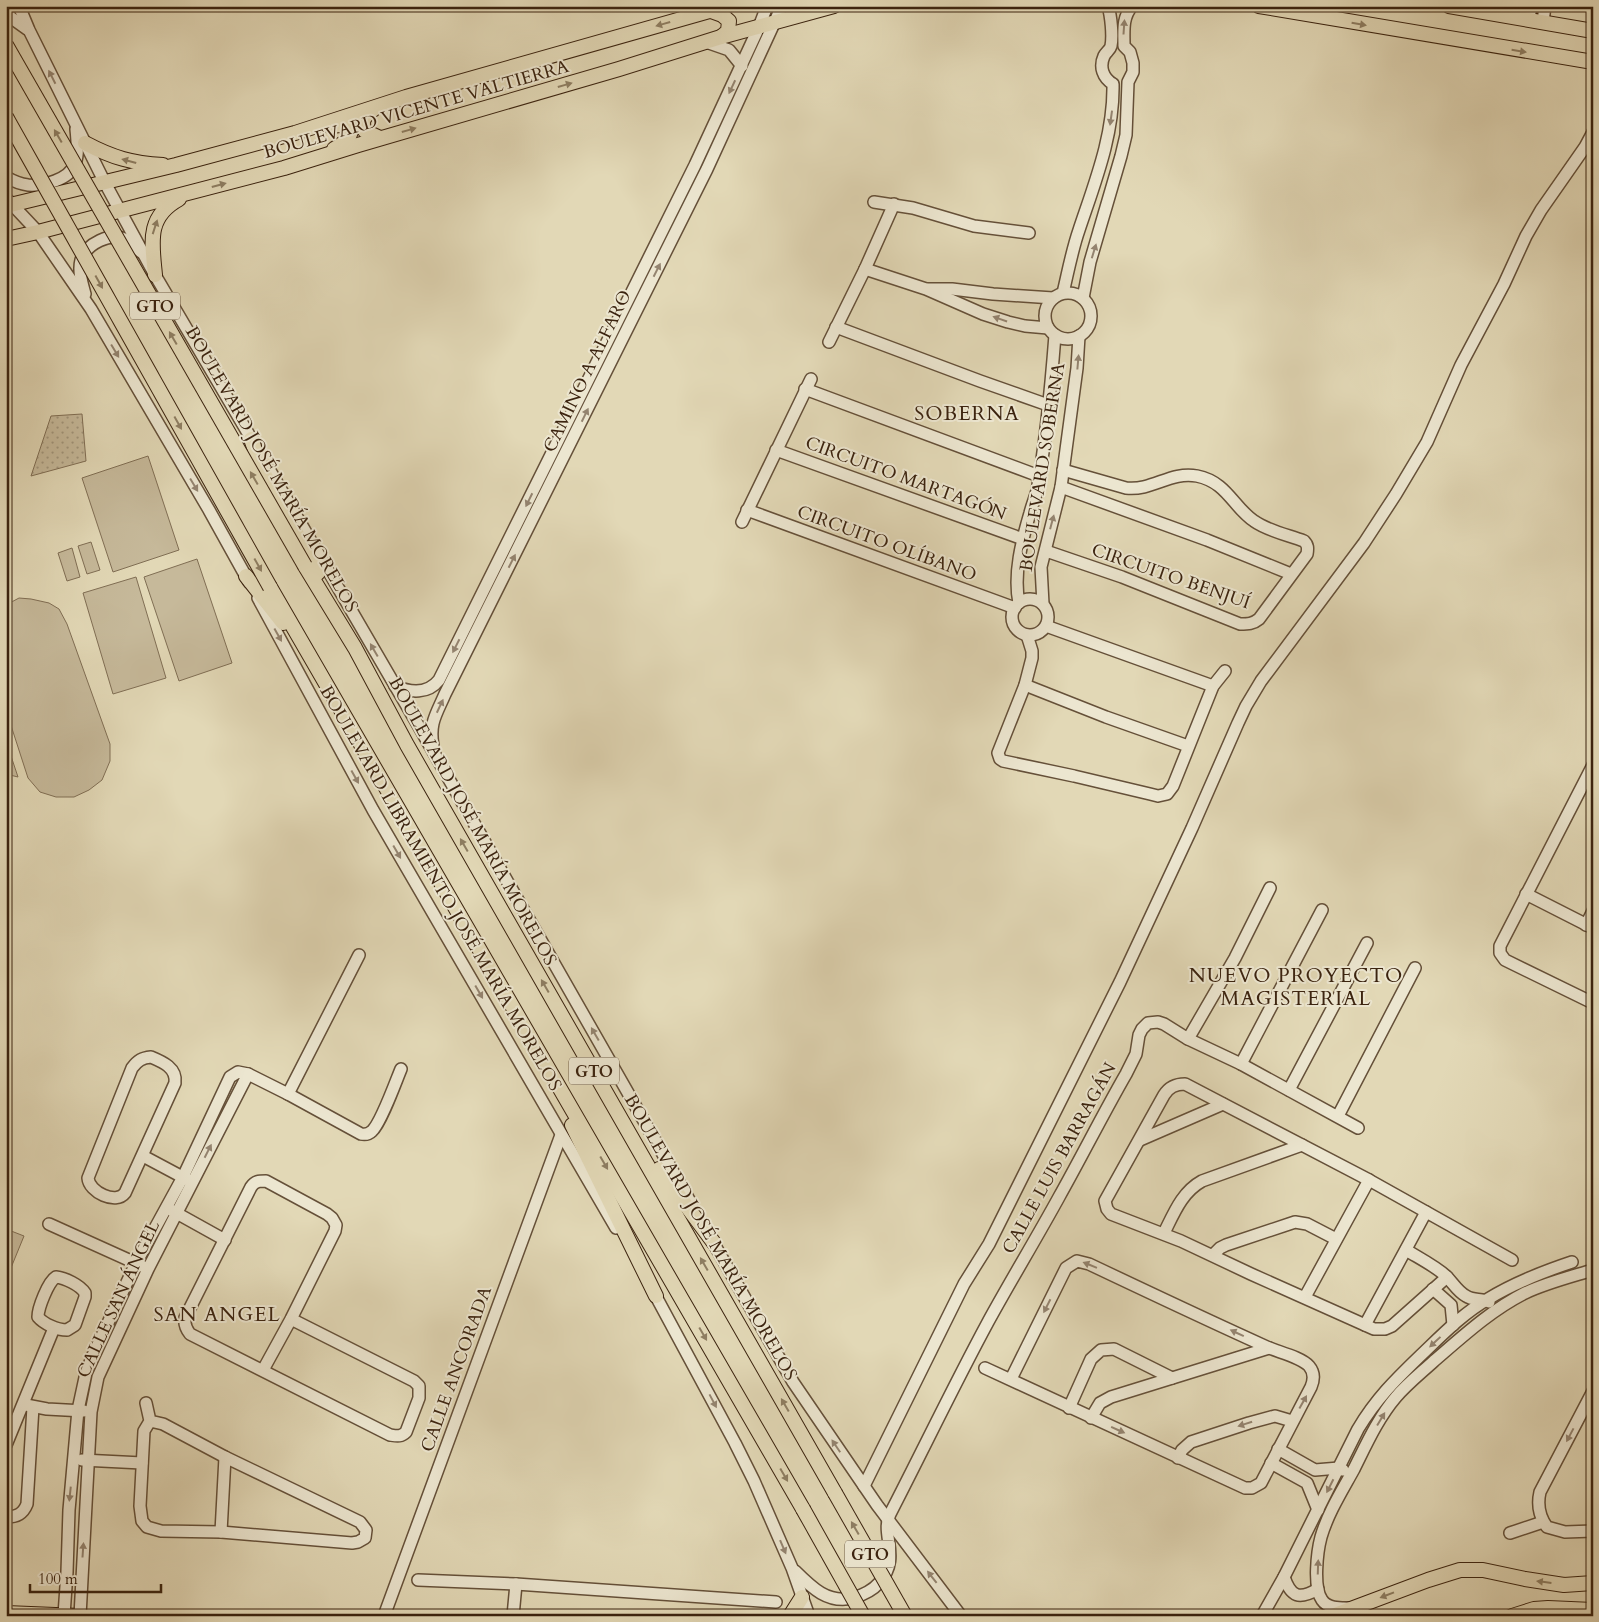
<svg xmlns="http://www.w3.org/2000/svg" width="1599" height="1622" font-family="Cardo,serif">
<style>
.green{fill:#c6b99a;stroke:#806e54}
.garden{fill:url(#garden-dots);stroke:#806e54}
.lines{fill:none;stroke-linecap:round;stroke-linejoin:round}
.minor-casing{stroke:#655039;stroke-width:14}
.major-casing{stroke:#3b230f;stroke-width:16}
.minor{stroke:#ece6d0;stroke-width:11}
.major{stroke:#e2d8b6;stroke-width:14}
.major-bridge-casing{stroke:#3b230f;stroke-width:16;stroke-linecap:butt}
.major-bridge{stroke:#e2d8b6;stroke-width:14}
.oneway{fill:#8e7e62}
.oneway2{fill:#948470}
.labels{text-anchor:middle;stroke-width:4;stroke-linejoin:round;paint-order:stroke}
.shield{fill:#ece6d0;stroke:#705e49;stroke-width:1}
.shield-label{font-size:16px;font-weight:bold;fill:#3b230f}
.street-label{font-size:18px;fill:#3b230f;stroke:#ece6d0}
.quarter-label{font-size:20px;letter-spacing:1px;fill:#3b230f;stroke:#ece6d0}
</style>
<defs>
<pattern id="garden-dots" width="8" height="8" patternUnits="userSpaceOnUse" patternTransform="scale(1.25)"><rect width="8" height="8" fill="#c6b99a"/><path d="M2 2h.1M6 6h.1" fill="none" stroke="#a2967c" stroke-width="1.8" stroke-linecap="round"/></pattern>
</defs>
<rect width="100%" height="100%" fill="#e2d8b6"/>
<filter id="stains"><feTurbulence type="fractalNoise" baseFrequency=".004" numOctaves="4"/><feColorMatrix values="0 0 0 0 .2 0 0 0 0 .09 0 0 0 0 .02 0 0 0 .5 -.17"/></filter>
<radialGradient id="worn" r=".72"><stop offset=".6" stop-color="#630" stop-opacity="0"/><stop offset="1" stop-color="#630" stop-opacity=".3"/></radialGradient>
<g class="green">
<polygon points="148,456 179,550 113,572 82,478"/>
<polygon points="91,542 100,570 87,574 78,546"/>
<polygon points="72,548 80,577 67,581 58,553"/>
<polygon points="197,559 232,663 179,681 144,577"/>
<polygon points="136,577 166,678 113,694 83,593"/>
<polygon points="19,598 31,599 49,603 59,609 67,624 110,744 110,761 102,780 89,790 74,797 56,797 40,792 28,778 6,710 6,605"/>
<polygon points="6,741 18,777 6,774"/>
<polygon points="6,1229 24,1236 6,1280"/>
</g>
<polygon class="garden" points="82,414 86,461 31,476 51,416"/>
<g class="lines">
<g class="minor-casing">
<g id="minor">
<polyline points="19,6 29,30 105,183 155,275 255,445"/>
<polyline points="6,14 27,29"/>
<polyline points="1529,19 1531,6"/>
<polyline points="1543,22 1545,6"/>
<polyline points="706,42 729,50 742,66"/>
<path d="M6,177C13,181 20,184 28,185C44,186 69,180 75,164C79,153 77,140 76,129"/>
<polyline points="6,198 38,232 91,309 209,510 249,582"/>
<polyline points="874,202 913,208 974,226 1029,233"/>
<polyline points="865,269 926,289 983,314 1008,322 1025,326 1048,328"/>
<polyline points="928,289 952,289 993,294 1053,298"/>
<circle cx="1068" cy="316" r="23"/>
<path d="M1063,293C1068,272 1072,250 1079,230C1095,182 1114,135 1113,84C1103,78 1099,67 1104,56C1106,52 1110,50 1111,46C1113,36 1111,16 1108,6"/>
<path d="M85,294C82,283 78,271 81,260C86,244 111,231 126,240C131,243 136,248 141,252"/>
<path d="M1083,298L1090,262L1121,156L1126,135L1128,82L1133,72V63L1130,52L1124,46C1124,31 1122,18 1132,6"/>
<polyline points="836,327 980,381 1048,405"/>
<polyline points="829,342 865,269 894,204"/>
<polyline points="805,389 1039,476"/>
<polyline points="776,450 1023,539"/>
<polyline points="269,469 418,725 692,1205"/>
<polyline points="1061,487 1207,540 1291,574"/>
<polyline points="747,510 1015,608"/>
<polyline points="742,522 811,379"/>
<path d="M1046,551L1122,577L1240,624C1248,624 1253,624 1259,619L1307,554C1308,548 1308,545 1304,541C1288,535 1268,531 1254,521C1233,507 1227,482 1197,476C1170,471 1153,491 1126,488L1063,470"/>
<polyline points="258,598 373,810 616,1228"/>
<circle cx="1030" cy="617" r="18"/>
<path d="M1019,603C1013,574 1022,540 1030,513C1032,505 1035,498 1037,491C1046,440 1051,387 1055,335"/>
<polyline points="1043,604 1041,567 1061,487 1077,368 1079,336"/>
<polyline points="1046,626 1213,686"/>
<polyline points="1027,635 1032,651 1032,658 1025,685 998,753 1000,759 1003,761 1074,776 1150,794 1158,796 1167,794 1173,786 1213,686 1225,671"/>
<polyline points="1025,685 1106,717 1188,746"/>
<path d="M395,686C411,693 428,694 439,680L695,165L759,27L767,6"/>
<path d="M433,746C429,723 436,715 445,694L707,169L782,6"/>
<polyline points="1593,765 1500,946 1500,953 1505,960 1593,1003"/>
<polyline points="1526,894 1593,928"/>
<polyline points="1586,925 1593,911"/>
<polyline points="1188,1039 1235,958 1270,888"/>
<path d="M151,1057C163,1062 177,1068 175,1083L125,1193C116,1205 89,1192 88,1178L132,1068C138,1060 142,1058 151,1057Z"/>
<polyline points="1241,1064 1322,910"/>
<polyline points="1289,1090 1367,943"/>
<polyline points="288,1094 359,955"/>
<polyline points="1338,1116 1415,968"/>
<polyline points="1140,1140 1223,1104"/>
<polyline points="143,1156 188,1180"/>
<polyline points="171,1210 225,1240"/>
<polyline points="49,1224 142,1266"/>
<path d="M1164,1233C1174,1213 1182,1192 1202,1181L1302,1145"/>
<polyline points="710,1237 793,1382 877,1505 961,1616"/>
<path d="M1406,1250C1419,1258 1435,1266 1446,1276C1453,1283 1458,1292 1466,1296C1473,1301 1482,1298 1489,1302"/>
<polyline points="1213,1255 1220,1248 1226,1245 1295,1222 1307,1224 1336,1239"/>
<path d="M56,1277C65,1278 80,1285 85,1293V1297L75,1325L67,1330C57,1330 44,1324 38,1317C38,1308 48,1282 56,1277Z"/>
<path d="M1447,1277L1392,1326L1385,1329H1374L1251,1274L1181,1241L1111,1214L1107,1209L1105,1201L1164,1095C1169,1087 1175,1084 1185,1084L1369,1180L1512,1260"/>
<polyline points="652,1289 735,1443 754,1481 792,1568 809,1616"/>
<polyline points="1433,1289 1451,1305 1453,1325"/>
<polyline points="1305,1297 1369,1180"/>
<polyline points="1365,1325 1426,1212"/>
<path d="M985,1368L1245,1488H1252L1261,1483L1311,1387C1314,1380 1315,1373 1309,1366C1301,1357 1278,1352 1267,1347C1207,1320 1148,1292 1089,1264L1077,1261L1066,1268L1011,1379"/>
<path d="M263,1370L291,1319L335,1231L336,1225L332,1218L327,1214L266,1181C259,1181 255,1181 251,1187L185,1318C184,1325 186,1329 190,1334L390,1435C397,1436 401,1437 406,1432L419,1398V1386L414,1381L291,1319"/>
<path d="M1593,1391L1540,1492C1537,1505 1539,1516 1547,1527L1565,1532L1593,1531"/>
<polyline points="146,1403 150,1421 144,1431 140,1506 142,1521 147,1527 161,1531 221,1532 352,1543 358,1542 365,1538 366,1530 360,1522 225,1457 163,1424 150,1421"/>
<polyline points="26,1405 47,1409 84,1411"/>
<polyline points="1069,1408 1091,1359 1101,1350 1114,1349 1172,1378"/>
<polyline points="1091,1418 1100,1403 1111,1397 1269,1348"/>
<polyline points="6,1445 54,1328"/>
<polyline points="1278,1449 1315,1470 1339,1468 1343,1470"/>
<polyline points="1178,1458 1182,1450 1191,1442 1249,1423 1275,1416 1292,1421"/>
<polyline points="82,1460 142,1463"/>
<polyline points="1271,1463 1307,1483 1318,1510"/>
<polyline points="864,1486 964,1284 989,1244 1120,982 1192,828 1238,723 1246,706 1261,681 1364,543 1396,494 1427,442 1461,365 1504,284 1526,236 1541,210 1585,147 1593,132"/>
<path d="M6,1517C17,1517 23,1514 27,1504L33,1407"/>
<polyline points="221,1532 225,1457"/>
<polyline points="1510,1533 1543,1522"/>
<path d="M795,1571C812,1588 828,1604 853,1598C863,1595 872,1591 879,1583C902,1557 880,1535 890,1514C923,1450 954,1385 988,1322C1011,1280 1036,1239 1059,1197C1082,1156 1103,1114 1126,1074L1136,1054L1139,1035L1142,1029L1148,1023L1158,1022L1164,1024L1188,1039L1241,1064L1358,1128"/>
<path d="M1284,1577C1291,1597 1299,1600 1318,1589"/>
<polyline points="418,1580 516,1584 776,1602"/>
<path d="M1350,1608C1341,1608 1328,1609 1322,1600C1313,1588 1317,1552 1321,1537C1328,1513 1342,1491 1354,1469C1366,1445 1378,1418 1396,1397C1407,1384 1421,1373 1434,1361C1462,1337 1491,1310 1525,1293C1546,1283 1570,1277 1593,1270"/>
<path d="M64,1615L67,1572L69,1510L78,1410L86,1373L93,1355L136,1263L183,1177L230,1077L238,1072L248,1074L288,1094L361,1134C366,1135 369,1134 372,1131C381,1123 396,1081 401,1069"/>
<polyline points="80,1616 91,1412 98,1377 148,1269 248,1074"/>
<polyline points="384,1616 561,1135"/>
<polyline points="513,1616 516,1584"/>
<path d="M1262,1616L1284,1577L1358,1429C1376,1399 1395,1380 1420,1356C1441,1336 1462,1314 1488,1299C1514,1283 1542,1272 1572,1262"/>
</g>
</g>
<g class="major-casing">
<g id="major">
<polyline points="1259,6 1593,62"/>
<polyline points="1449,6 1593,31"/>
<polyline points="711,11 722,15 729,21 728,31 721,37"/>
<path d="M374,109C365,116 360,120 365,131L380,138"/>
<path d="M330,126C338,125 345,124 351,130C350,140 342,144 334,149"/>
<path d="M85,143C113,158 132,163 163,165"/>
<polyline points="6,206 176,165 295,133 406,97 727,6"/>
<polyline points="6,239 38,232 284,168 358,145 619,69 721,37 834,6"/>
<path d="M155,275C152,243 146,217 179,199"/>
<polyline points="251,439 262,470 318,573"/>
<polyline points="305,566 355,648 407,745 835,1493"/>
<polyline points="246,576 283,623"/>
<polyline points="270,587 803,1509"/>
<polyline points="572,1125 656,1296"/>
<polyline points="659,1169 714,1243"/>
<polyline points="6,1613 80,1616"/>
<polyline points="790,1616 802,1597"/>
<polyline points="1332,1616 1428,1580 1460,1570 1483,1570 1525,1579 1564,1585 1593,1583"/>
<polyline points="1512,1616 1534,1609 1548,1608 1593,1610"/>
</g>
</g>
<use href="#minor" class="minor"/>
<use href="#major" class="major"/>
<g class="major-bridge-casing">
<g id="major-bridge">
<polyline points="6,45 305,566"/>
<polyline points="6,117 270,587"/>
<polyline points="835,1493 905,1616"/>
<polyline points="803,1509 863,1616"/>
</g>
</g>
<use href="#major-bridge" class="major-bridge"/>
</g>
<defs><path id="oneway-solid" d="M-6-.8H1V-3.2L6.5 0L1 3.2V.8H-6Z" transform="scale(1.25)"/></defs>
<g class="oneway">
<use href="#oneway-solid" transform="translate(663 24) rotate(164)"/>
<use href="#oneway-solid" transform="translate(1359 24) rotate(10)"/>
<use href="#oneway-solid" transform="translate(1519 51) rotate(9)"/>
<use href="#oneway-solid" transform="translate(565 85) rotate(-16)"/>
<use href="#oneway-solid" transform="translate(409 130) rotate(-16)"/>
<use href="#oneway-solid" transform="translate(58 136) rotate(-120)"/>
<use href="#oneway-solid" transform="translate(129 161) rotate(-165)"/>
<use href="#oneway-solid" transform="translate(219 185) rotate(-15)"/>
<use href="#oneway-solid" transform="translate(155 227) rotate(-72)"/>
<use href="#oneway-solid" transform="translate(99 282) rotate(61)"/>
<use href="#oneway-solid" transform="translate(173 338) rotate(-120)"/>
<use href="#oneway-solid" transform="translate(178 423) rotate(61)"/>
<use href="#oneway-solid" transform="translate(254 478) rotate(-120)"/>
<use href="#oneway-solid" transform="translate(258 565) rotate(61)"/>
<use href="#oneway-solid" transform="translate(464 845) rotate(-120)"/>
<use href="#oneway-solid" transform="translate(545 986) rotate(-120)"/>
<use href="#oneway-solid" transform="translate(604 1163) rotate(60)"/>
<use href="#oneway-solid" transform="translate(704 1264) rotate(-120)"/>
<use href="#oneway-solid" transform="translate(703 1334) rotate(60)"/>
<use href="#oneway-solid" transform="translate(785 1405) rotate(-120)"/>
<use href="#oneway-solid" transform="translate(784 1475) rotate(60)"/>
<use href="#oneway-solid" transform="translate(855 1528) rotate(-120)"/>
<use href="#oneway-solid" transform="translate(1544 1582) rotate(-173)"/>
<use href="#oneway-solid" transform="translate(1387 1595) rotate(159)"/>
</g>
<g class="oneway2">
<use href="#oneway-solid" transform="translate(1124 27) rotate(-86)"/>
<use href="#oneway-solid" transform="translate(52 77) rotate(-117)"/>
<use href="#oneway-solid" transform="translate(732 87) rotate(115)"/>
<use href="#oneway-solid" transform="translate(1111 118) rotate(98)"/>
<use href="#oneway-solid" transform="translate(1094 251) rotate(-73)"/>
<use href="#oneway-solid" transform="translate(657 270) rotate(-63)"/>
<use href="#oneway-solid" transform="translate(1000 319) rotate(-161)"/>
<use href="#oneway-solid" transform="translate(115 351) rotate(59)"/>
<use href="#oneway-solid" transform="translate(1078 362) rotate(-85)"/>
<use href="#oneway-solid" transform="translate(585 415) rotate(-64)"/>
<use href="#oneway-solid" transform="translate(194 485) rotate(59)"/>
<use href="#oneway-solid" transform="translate(529 500) rotate(116)"/>
<use href="#oneway-solid" transform="translate(1052 522) rotate(-75)"/>
<use href="#oneway-solid" transform="translate(512 561) rotate(-63)"/>
<use href="#oneway-solid" transform="translate(278 635) rotate(61)"/>
<use href="#oneway-solid" transform="translate(456 646) rotate(117)"/>
<use href="#oneway-solid" transform="translate(374 650) rotate(-120)"/>
<use href="#oneway-solid" transform="translate(440 706) rotate(-65)"/>
<use href="#oneway-solid" transform="translate(355 777) rotate(61)"/>
<use href="#oneway-solid" transform="translate(397 852) rotate(60)"/>
<use href="#oneway-solid" transform="translate(479 992) rotate(60)"/>
<use href="#oneway-solid" transform="translate(595 1034) rotate(-120)"/>
<use href="#oneway-solid" transform="translate(208 1151) rotate(-63)"/>
<use href="#oneway-solid" transform="translate(1090 1265) rotate(-158)"/>
<use href="#oneway-solid" transform="translate(1047 1306) rotate(117)"/>
<use href="#oneway-solid" transform="translate(1237 1333) rotate(-155)"/>
<use href="#oneway-solid" transform="translate(1435 1342) rotate(137)"/>
<use href="#oneway-solid" transform="translate(713 1401) rotate(62)"/>
<use href="#oneway-solid" transform="translate(1303 1402) rotate(-61)"/>
<use href="#oneway-solid" transform="translate(1381 1419) rotate(-59)"/>
<use href="#oneway-solid" transform="translate(1245 1424) rotate(162)"/>
<use href="#oneway-solid" transform="translate(1118 1430) rotate(24)"/>
<use href="#oneway-solid" transform="translate(1570 1435) rotate(118)"/>
<use href="#oneway-solid" transform="translate(836 1446) rotate(-124)"/>
<use href="#oneway-solid" transform="translate(1330 1486) rotate(117)"/>
<use href="#oneway-solid" transform="translate(70 1494) rotate(96)"/>
<use href="#oneway-solid" transform="translate(783 1547) rotate(67)"/>
<use href="#oneway-solid" transform="translate(83 1550) rotate(-86)"/>
<use href="#oneway-solid" transform="translate(1318 1567) rotate(-88)"/>
<use href="#oneway-solid" transform="translate(932 1577) rotate(-128)"/>
</g>
<g class="labels">
<g class="shield">
<rect x="130" y="292.5" width="50" height="27" rx="4"/>
<rect x="569" y="1057.5" width="50" height="27" rx="4"/>
<rect x="845" y="1540.5" width="50" height="27" rx="4"/>
</g>
<g class="shield-label">
<text x="155" y="312">GTO</text>
<text x="594" y="1077">GTO</text>
<text x="870" y="1560">GTO</text>
</g>
<g class="street-label">
<text transform="translate(416 109) rotate(-16)" y="6">BOULEVARD VICENTE VALTIERRA</text>
<text transform="translate(587 371) rotate(-64)" y="6">CAMINO A ALFARO</text>
<text transform="translate(1042 467) rotate(-81)" y="6">BOULEVARD SOBERNA</text>
<text transform="translate(272 469) rotate(60)" y="6">BOULEVARD JOSÉ MARÍA MORELOS</text>
<text transform="translate(906 478) rotate(20)" y="6">CIRCUITO MARTAGÓN</text>
<text transform="translate(887 543) rotate(20)" y="6">CIRCUITO OLÍBANO</text>
<text transform="translate(1171 576) rotate(19)" y="6">CIRCUITO BENJUÍ</text>
<text transform="translate(473 821) rotate(61)" y="6">BOULEVARD JOSÉ MARÍA MORELOS</text>
<text transform="translate(441 888) rotate(60)" y="6">BOULEVARD LIBRAMIENTO JOSÉ MARÍA MORELOS</text>
<text transform="translate(1059 1158) rotate(-61)" y="6">CALLE LUIS BARRAGÁN</text>
<text transform="translate(711 1237) rotate(60)" y="6">BOULEVARD JOSÉ MARÍA MORELOS</text>
<text transform="translate(118 1299) rotate(-65)" y="6">CALLE SAN ÁNGEL</text>
<text transform="translate(456 1369) rotate(-70)" y="6">CALLE ANCORADA</text>
</g>
<g class="quarter-label">
<text x="967" y="420">SOBERNA</text>
<text x="1296" y="982">NUEVO PROYECTO<tspan x="1296" dy="23">MAGISTERIAL</tspan></text>
<text x="217" y="1321">SAN ANGEL</text>
</g>
</g>
<rect width="1599" height="1622" fill="none" stroke="#e2d8b6" stroke-width="25"/>
<rect x="8" y="8" width="1584" height="1607" fill="none" stroke="#3b230f" stroke-width="2.5"/>
<rect x="12" y="12" width="1574" height="1597" fill="none" stroke="#3b230f"/>
<path d="M30 1584v8h131v-8" fill="none" stroke="#3b230f" stroke-width="2.5"/>
<text x="38" y="1584" font-size="15" fill="#3b230f" stroke="#ece6d0" stroke-width="4" paint-order="stroke">100 m</text>
<rect width="100%" height="100%" filter="url(#stains)"/>
<rect width="100%" height="100%" fill="url(#worn)"/>
</svg>
